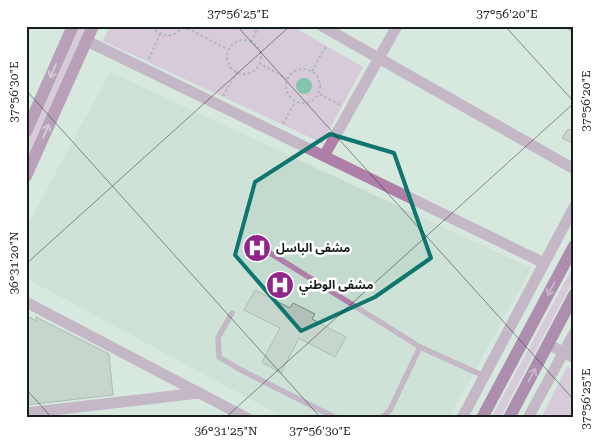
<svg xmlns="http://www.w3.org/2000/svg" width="600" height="444" font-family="'Roboto Serif','Noto Sans Arabic',serif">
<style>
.built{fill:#c3dbcf}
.green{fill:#d9a8d2}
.water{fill:#219d71}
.building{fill:#b1c1b9;stroke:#78877f}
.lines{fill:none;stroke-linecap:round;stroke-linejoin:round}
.path{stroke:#75817b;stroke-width:2;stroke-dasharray:2.5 2.5;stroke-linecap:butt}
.lane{stroke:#af7fa8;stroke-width:5.5}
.street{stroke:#af7fa8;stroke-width:11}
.secondary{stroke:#934c8b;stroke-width:12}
.primary{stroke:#7c2275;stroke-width:12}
.oneway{stroke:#c9a6c5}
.oneway2{stroke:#b07aac}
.marked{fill:none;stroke:#0f766e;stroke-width:4;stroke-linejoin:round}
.ticks{fill:none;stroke:#171d1a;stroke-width:1;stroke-opacity:0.45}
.labels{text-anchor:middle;stroke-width:5;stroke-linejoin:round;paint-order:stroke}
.poi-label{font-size:12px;font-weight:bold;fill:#171d1a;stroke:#fff;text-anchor:start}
.neatline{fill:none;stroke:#171d1a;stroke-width:2}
.ticks-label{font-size:12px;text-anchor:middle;fill:#171d1a}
</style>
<rect width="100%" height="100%" fill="#d7e8df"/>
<polygon class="built" points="110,72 531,268 449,418 285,418 26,278 26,228"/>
<g class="green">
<polygon points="80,26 86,26 26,163 26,147"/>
<polygon points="110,26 292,26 363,67 322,143 103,41"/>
<polygon points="574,265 574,279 500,418 491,418"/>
<polygon points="567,367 574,370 574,418 541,418"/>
</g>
<circle class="water" cx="304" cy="86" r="8"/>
<g class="building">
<polygon points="574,129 574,144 562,138 567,130"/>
<polygon points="255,290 290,308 293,303 315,314 312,319 346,337 335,357 299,338 281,373 262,362 280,328 244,310"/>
<polygon points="26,315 36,321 36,317 109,354 113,395 26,405"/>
</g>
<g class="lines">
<g class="path">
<path d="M152,26C160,38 175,39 183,26"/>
<polyline points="183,26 227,49"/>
<circle cx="244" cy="57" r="17"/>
<polyline points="251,42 259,26"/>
<polyline points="149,59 160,34"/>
<polyline points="259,63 287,79"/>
<circle cx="303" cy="86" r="17"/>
<polyline points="312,71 326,46"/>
<polyline points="320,94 340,105"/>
<polyline points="223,96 237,72"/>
<polyline points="283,124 295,102"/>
</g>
<g class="lane">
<polyline points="267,251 420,347 484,376"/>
<polyline points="232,313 218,338 219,357 239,369 336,418"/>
<polyline points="382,418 390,410 420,347"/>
</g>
<g class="street">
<polyline points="322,26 574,169"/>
<polyline points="572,26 574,27"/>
<polyline points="87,41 544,263"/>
<polyline points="324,156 397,26"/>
<polyline points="26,302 247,418"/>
<polyline points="548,344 574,358"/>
<polyline points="26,413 199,393"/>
<polyline points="462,418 574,207"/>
<polyline points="528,418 574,333"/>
</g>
<g class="secondary">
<polyline points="26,132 73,26"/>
<polyline points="26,176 93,26"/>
</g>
<g class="primary">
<polyline points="482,418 574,246"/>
<polyline points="509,418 574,295"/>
</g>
</g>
<defs><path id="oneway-shaft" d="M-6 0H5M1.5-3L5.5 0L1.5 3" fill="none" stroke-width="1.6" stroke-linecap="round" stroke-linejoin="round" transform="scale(1.25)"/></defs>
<g class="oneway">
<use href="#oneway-shaft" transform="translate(53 71) rotate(114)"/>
<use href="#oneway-shaft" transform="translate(46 131) rotate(-66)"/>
</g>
<g class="oneway2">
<use href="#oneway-shaft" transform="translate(551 289) rotate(118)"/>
<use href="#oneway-shaft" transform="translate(532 375) rotate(-62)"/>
</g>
<path d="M0 0H600V444H0ZM330,134L394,153L431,258L375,297L301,331L235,255L255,182Z" fill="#d7e8df" fill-opacity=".55" fill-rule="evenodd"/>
<path class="marked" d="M330,134L394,153L431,258L375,297L301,331L235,255L255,182Z"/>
<path class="ticks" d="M237,26L574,400M505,26L574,102M26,90L321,418M26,264L290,26M26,389L52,418M225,418L574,103"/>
<defs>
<g id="hospital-disc" transform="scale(1.4375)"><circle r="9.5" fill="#912689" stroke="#fff"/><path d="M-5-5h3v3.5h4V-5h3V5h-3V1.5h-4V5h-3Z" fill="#fff"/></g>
</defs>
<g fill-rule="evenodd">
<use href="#hospital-disc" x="257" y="248"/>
<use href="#hospital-disc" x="280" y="285"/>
</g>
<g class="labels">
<g class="poi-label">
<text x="276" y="252">مشفى الباسل</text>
<text x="299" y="289">مشفى الوطني</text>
</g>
</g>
<rect width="600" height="444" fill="none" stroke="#ffffff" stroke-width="55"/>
<rect x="28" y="28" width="544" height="388" class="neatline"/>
<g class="ticks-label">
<text x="238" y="18">37°56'25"E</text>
<text x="507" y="18">37°56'20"E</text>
<text transform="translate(14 92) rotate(-90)" y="4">37°56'30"E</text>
<text transform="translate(586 101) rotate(-90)" y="4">37°56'20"E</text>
<text transform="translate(14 263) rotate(-90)" y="4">36°31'20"N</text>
<text transform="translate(586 399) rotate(-90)" y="4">37°56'25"E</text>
<text x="226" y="435">36°31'25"N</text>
<text x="320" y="435">37°56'30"E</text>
</g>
</svg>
